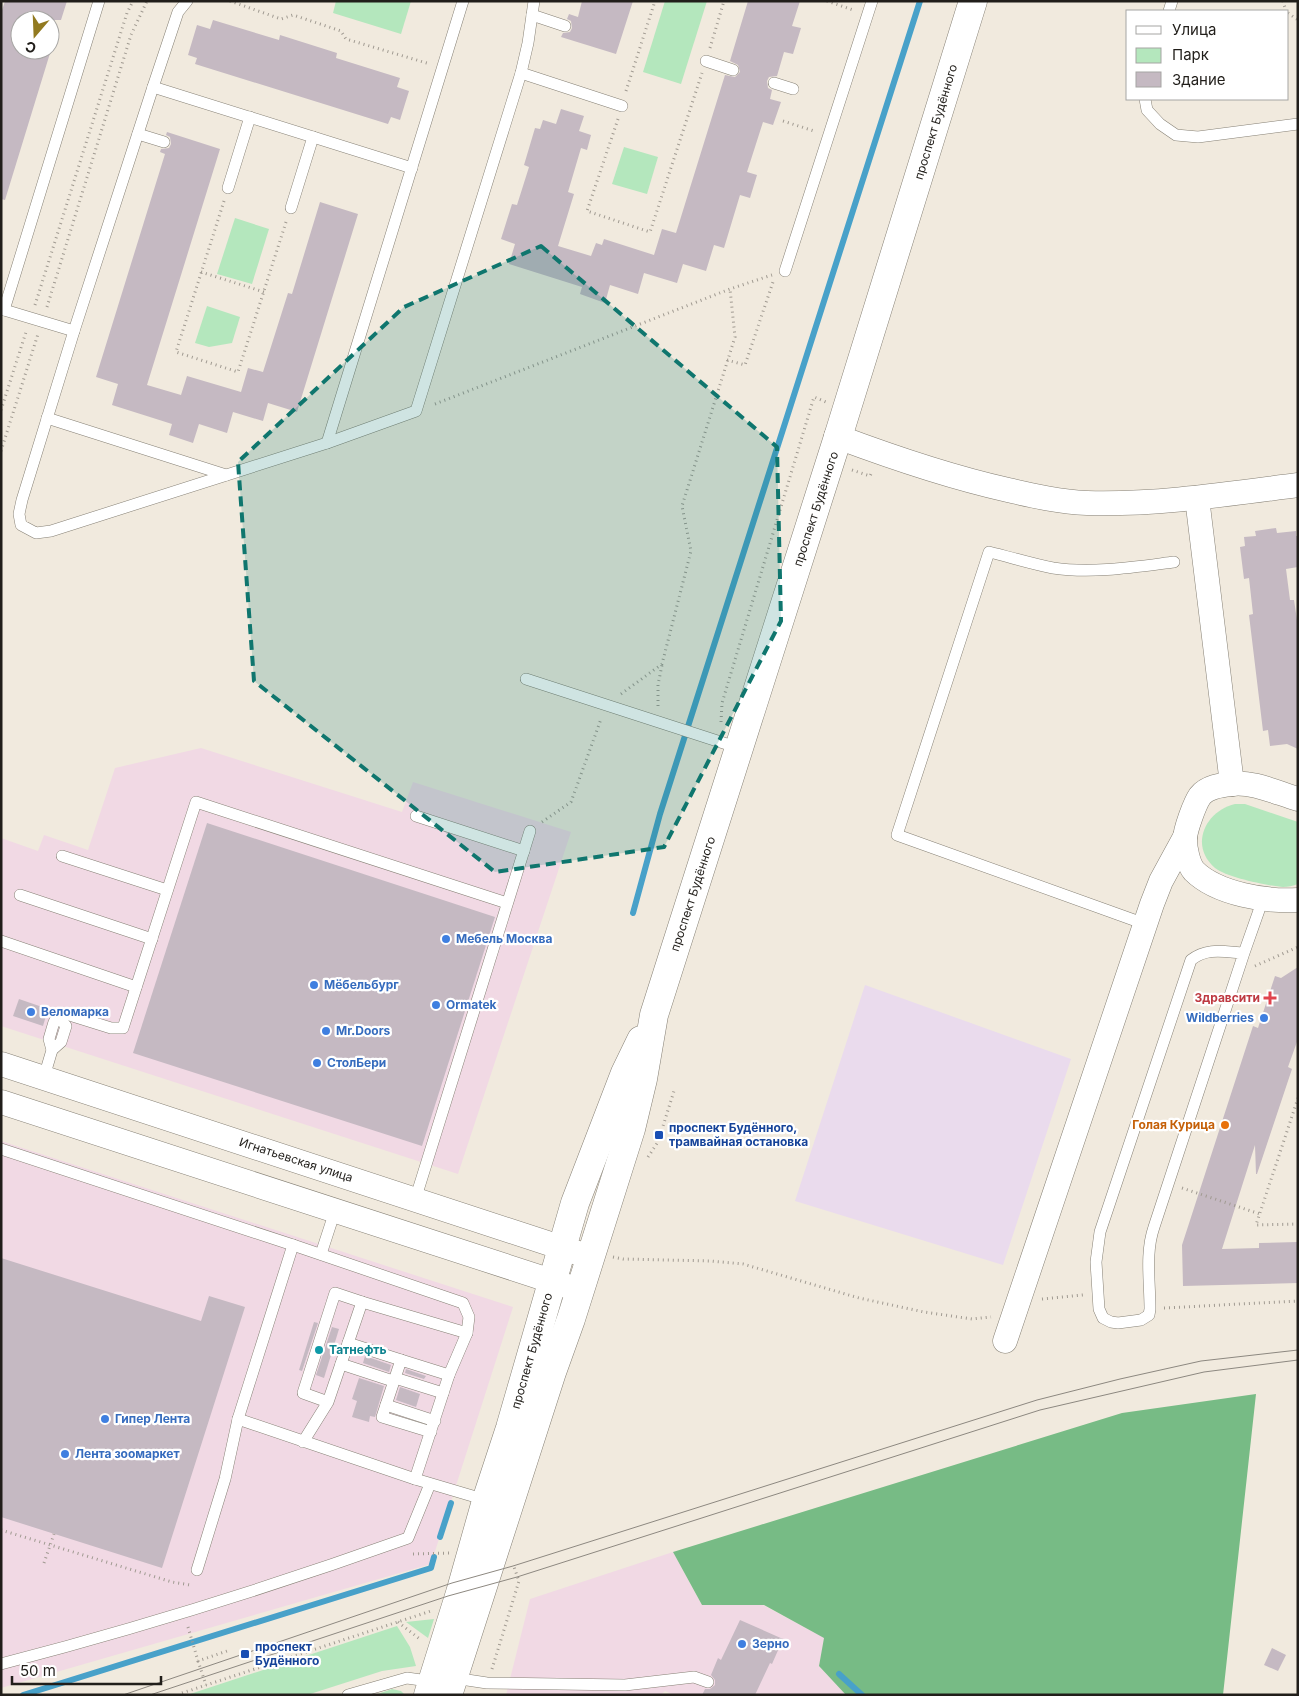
<svg xmlns="http://www.w3.org/2000/svg" width="1299" height="1696" font-family="Inter,sans-serif">
<style>
.commercial{fill:#f1d9e4}
.industrial{fill:#eadbed}
.green{fill:#b4e7bd}
.forest{fill:#77bb85}
.lines{fill:none;stroke-linecap:round;stroke-linejoin:round}
.stream{stroke:#48a1c9;stroke-width:6}
.building{fill:#c5b9c2}
.service-casing{stroke:#868075;stroke-width:12}
.minor-casing{stroke:#868075;stroke-width:25}
.tertiary-casing{stroke:#868075;stroke-width:29}
.secondary-casing{stroke:#868075;stroke-width:29}
.path{stroke:#a09a91;stroke-width:3;stroke-dasharray:1 4;stroke-linecap:butt}
.service{stroke:#fff;stroke-width:11}
.minor{stroke:#fff;stroke-width:24}
.tertiary{stroke:#fff;stroke-width:28}
.secondary{stroke:#fff;stroke-width:28}
.tram{stroke:#8d8880;stroke-width:1}
.marked{fill:#0f766e;fill-opacity:0.2;stroke:#0f766e;stroke-width:4;stroke-dasharray:10 6;stroke-linejoin:round}
.shop-dot{fill:#3f7fe0;stroke:#fff;stroke-width:2}
.health-dot{fill:#e0444e;stroke:#fff;stroke-width:2}
.food-dot{fill:#e8710a;stroke:#fff;stroke-width:2}
.transit-dot{fill:#1a4fb4;stroke:#fff;stroke-width:2}
.culture-dot{fill:#0f9aa8;stroke:#fff;stroke-width:2}
.labels{text-anchor:middle;stroke-width:4.5;stroke-linejoin:round;paint-order:stroke}
.street-label{font-size:12px;fill:#211e1a;stroke:#fff}
.shop-label{font-size:12px;font-weight:bold;fill:#366cbe;stroke:#fff;text-anchor:start}
.health-label{font-size:12px;font-weight:bold;fill:#be3a42;stroke:#fff;text-anchor:end}
.food-label{font-size:12px;font-weight:bold;fill:#c56008;stroke:#fff;text-anchor:end}
.transit-label{font-size:12px;font-weight:bold;fill:#164399;stroke:#fff;text-anchor:start}
.culture-label{font-size:12px;font-weight:bold;fill:#0d838f;stroke:#fff;text-anchor:start}
</style>
<rect width="100%" height="100%" fill="#f1eade"/>
<g class="commercial">
<polygon points="201,748 402,812 413,782 571,832 458,1174 1,1026 1,838 38,851 44,835 88,850 115,768"/>
<polygon points="1,1141 513,1307 431,1564 1,1688"/>
<polygon points="673,1552 702,1605 763,1605 825,1638 819,1666 846,1695 674,1695 665,1691 661,1695 506,1695 530,1599"/>
</g>
<polygon class="industrial" points="865,985 1071,1059 1003,1265 795,1201"/>
<g class="green">
<polygon points="336,1 411,1 401,34 333,13"/>
<polygon points="665,1 707,1 681,84 643,72"/>
<polygon points="624,147 658,157 647,194 612,184"/>
<polygon points="235,218 269,229 252,284 217,274"/>
<polygon points="207,306 240,317 232,343 209,347 195,343"/>
<path d="M1235,804H1245L1298,822V884C1293,886 1288,887 1283,887C1268,886 1226,877 1215,868C1189,846 1205,811 1235,804Z"/>
<polygon points="434,1619 428,1638 406,1622"/>
<polygon points="397,1626 410,1647 416,1666 382,1671 307,1695 187,1695"/>
<polygon points="392,1689 401,1691 405,1695 375,1695"/>
</g>
<polygon class="forest" points="1256,1394 1223,1695 846,1695 819,1666 824,1638 764,1605 702,1605 673,1552 1122,1413"/>
<g class="lines">
<g class="stream">
<polyline points="633,913 660,814 920,1"/>
<polyline points="440,1537 451,1503"/>
<polyline points="839,1674 862,1695"/>
<polyline points="23,1695 431,1568 434,1557"/>
</g>
</g>
<g class="building">
<polygon points="5,1 67,1 61,20 20,20 20,50 51,50 5,200 1,199 1,13"/>
<polygon points="582,1 633,1 616,54 561,37 563,33 570,32 572,28 571,21 567,19 569,14 578,17"/>
<polygon points="748,1 800,1 792,26 801,28 793,54 784,52 777,76 769,77 767,81 768,88 772,90 770,99 781,102 773,125 763,122 747,172 757,175 750,198 740,195 724,248 714,245 706,271 683,264 677,283 644,273 638,294 610,285 605,303 580,294 582,287 509,264 515,244 501,239 512,204 517,205 529,167 524,165 535,128 540,129 543,120 556,124 561,109 584,116 579,131 591,135 587,150 581,148 568,192 574,194 558,246 591,256 596,243 602,245 604,239 654,255 662,229 676,233 725,75 735,77 740,72 738,65 730,61"/>
<polygon points="213,20 279,40 280,35 337,53 336,58 400,78 397,87 409,91 400,120 391,117 388,124 195,64 197,58 188,55 197,25 210,29"/>
<polygon points="167,132 220,149 147,385 181,395 187,376 241,392 248,368 263,372 288,293 292,294 320,202 358,214 297,412 268,403 263,421 233,412 227,433 199,424 193,443 169,435 172,424 112,405 118,384 96,377 165,154 160,152 161,149 169,148 171,144 170,137 166,135"/>
<polygon points="1276,528 1277,533 1296,531 1296,536 1298,536 1298,567 1286,569 1290,600 1294,600 1298,627 1298,749 1287,744 1270,746 1268,730 1263,731 1249,615 1253,614 1249,578 1244,579 1240,547 1245,546 1244,537 1256,536 1255,531"/>
<polygon points="207,823 495,917 422,1146 133,1053"/>
<polygon points="1298,967 1298,1039 1288,1067 1292,1069 1257,1174 1256,1174 1255,1145 1222,1249 1259,1248 1259,1243 1298,1242 1298,1283 1183,1286 1182,1245 1253,1026 1258,1028 1275,976 1281,978"/>
<polygon points="19,999 48,1009 43,1026 13,1016"/>
<polygon points="1,1258 201,1321 209,1296 245,1307 162,1568 1,1517"/>
<polygon points="314,1322 318,1323 302,1371 299,1370"/>
<polygon points="332,1327 339,1329 324,1378 316,1375"/>
<polygon points="365,1356 391,1365 389,1372 363,1363"/>
<polygon points="406,1369 426,1376 424,1379 405,1373"/>
<polygon points="359,1378 384,1386 375,1417 370,1416 369,1422 352,1417 357,1401 352,1399"/>
<polygon points="400,1387 420,1394 416,1407 396,1400"/>
<polygon points="740,1620 783,1639 772,1664 770,1663 755,1695 702,1695 705,1689 710,1689 715,1685 715,1680 711,1675 718,1658 721,1660"/>
<polygon points="1272,1648 1286,1655 1278,1671 1264,1665"/>
</g>
<g class="lines">
<g class="service-casing">
<g id="service">
<polyline points="187,1 178,12 153,87 74,331 22,500 19,514 21,525 36,533 51,531 327,443 416,411 521,73 528,43 534,1"/>
<polyline points="1169,11 1172,1"/>
<polyline points="532,15 565,26"/>
<polyline points="706,61 733,70"/>
<polyline points="521,73 622,106"/>
<polyline points="774,83 793,89"/>
<polyline points="153,87 412,168"/>
<polyline points="1145,99 1147,110 1160,124 1176,135 1198,137 1298,124"/>
<polyline points="138,134 164,142"/>
<polyline points="228,188 250,117"/>
<polyline points="291,208 313,137"/>
<polyline points="785,271 872,1"/>
<polyline points="1,309 74,331"/>
<polyline points="4,310 99,1"/>
<polyline points="47,418 226,475"/>
<polyline points="327,443 463,1"/>
<polyline points="526,679 739,748"/>
<polyline points="416,816 524,851"/>
<polyline points="62,856 167,890"/>
<polyline points="20,895 152,939"/>
<path d="M1145,924L897,835L989,552C1010,557 1032,564 1053,568C1092,574 1135,567 1174,562"/>
<polyline points="1,941 136,987"/>
<path d="M1244,953C1225,952 1207,947 1191,960L1100,1232L1096,1262L1099,1309L1103,1318L1111,1322L1118,1323L1141,1320L1149,1315L1150,1309C1150,1282 1145,1253 1154,1227L1244,953L1263,899"/>
<polyline points="61,1020 63,1013 111,1028 123,1028 196,802 507,903"/>
<polyline points="52,1050 61,1042 66,1026 61,1020"/>
<polyline points="44,1077 52,1050 49,1039 54,1022 61,1020"/>
<polyline points="1,1149 293,1245 463,1303 469,1317 467,1333 449,1375 415,1479"/>
<polyline points="415,1200 530,831"/>
<polyline points="321,1254 335,1211"/>
<polyline points="362,1302 467,1333"/>
<polyline points="348,1343 401,1360"/>
<polyline points="341,1364 393,1381"/>
<polyline points="395,1378 443,1393"/>
<polyline points="386,1405 382,1417 431,1432"/>
<polyline points="238,1419 415,1479 486,1500"/>
<polyline points="435,1421 386,1405 401,1360 449,1375"/>
<polyline points="303,1442 328,1402 362,1302 335,1293 303,1393 328,1402"/>
<polyline points="197,1570 225,1479 238,1419 293,1245"/>
<path d="M1,1664C139,1628 274,1586 408,1538L430,1484"/>
<polyline points="454,1678 487,1683 625,1685 694,1677 708,1682"/>
<polyline points="348,1695 407,1678 421,1680 433,1680"/>
</g>
</g>
<g class="minor-casing">
<g id="minor">
<path d="M838,437C894,458 950,477 1008,490C1034,496 1060,502 1087,503C1157,505 1228,494 1298,485"/>
<polyline points="1197,498 1232,784"/>
<path d="M1298,799C1277,793 1253,781 1231,784C1221,785 1207,787 1200,796C1195,803 1185,830 1185,839C1185,848 1188,864 1194,871C1217,894 1267,902 1298,900"/>
<polyline points="1,1064 590,1257"/>
<polyline points="1,1102 570,1287"/>
<polyline points="1005,1341 1152,904 1161,881 1185,837"/>
</g>
</g>
<g class="tertiary-casing">
<polyline id="tertiary" points="838,437 973,1"/>
</g>
<g class="secondary-casing">
<g id="secondary">
<polyline points="428,1695 460,1593 486,1501 510,1428 575,1203 625,1073 641,1040"/>
<polyline points="448,1695 552,1372 571,1319 631,1129 643,1079 654,1015 838,437"/>
</g>
</g>
<g class="path">
<polyline points="230,1 281,19 293,15 341,31 346,39 430,64"/>
<polyline points="827,1 853,10"/>
<polyline points="1283,1 1286,11"/>
<polyline points="1288,13 1298,20"/>
<polyline points="710,48 724,1"/>
<polyline points="626,91 655,1"/>
<polyline points="618,119 587,211 650,232 702,73"/>
<polyline points="783,121 814,131"/>
<polyline points="224,201 176,352 238,372 286,222"/>
<polyline points="201,272 264,292"/>
<polyline points="35,305 127,13 133,1"/>
<polyline points="47,307 131,35 147,1"/>
<polyline points="727,360 745,365 774,279"/>
<polyline points="435,404 730,289 772,275"/>
<polyline points="1,410 26,332"/>
<polyline points="1,451 38,334"/>
<polyline points="852,470 870,476 872,472"/>
<polyline points="621,694 662,664 691,551 682,506 735,337 730,289"/>
<polyline points="658,706 658,685 662,665"/>
<polyline points="721,722 722,703 814,397 826,402"/>
<polyline points="542,822 571,802 601,719"/>
<polyline points="1255,966 1298,947"/>
<polyline points="1298,1098 1256,1225 1298,1224"/>
<polyline points="648,1157 658,1142 674,1091"/>
<polyline points="1182,1188 1260,1214"/>
<polyline points="613,1257 623,1259 711,1261 743,1264 859,1298 924,1312 972,1319 991,1317"/>
<polyline points="1042,1299 1083,1295"/>
<polyline points="1164,1308 1298,1301"/>
<polyline points="1,1530 172,1582 190,1585"/>
<polyline points="413,1554 449,1553"/>
<polyline points="44,1563 54,1534"/>
<polyline points="398,1622 421,1640"/>
<polyline points="188,1627 198,1661 230,1650"/>
<polyline points="198,1661 206,1685"/>
<polyline points="492,1669 519,1581 514,1567"/>
<polyline points="182,1693 431,1611"/>
</g>
<use href="#service" class="service"/>
<use href="#minor" class="minor"/>
<use href="#tertiary" class="tertiary"/>
<use href="#secondary" class="secondary"/>
<g class="tram">
<polyline points="123,1695 452,1583 513,1566 1037,1400 1120,1379 1201,1361 1298,1350"/>
<polyline points="150,1695 448,1596 517,1577 1040,1410 1204,1372 1298,1360"/>
</g>
</g>
<path class="marked" d="M541,246L777,447L781,621L664,847L495,872L254,681L238,462L404,307Z"/>
<g class="shop-dot">
<circle cx="446" cy="939" r="5"/>
<circle cx="314" cy="985" r="5"/>
<circle cx="436" cy="1005" r="5"/>
<circle cx="31" cy="1012" r="5"/>
<circle cx="1264" cy="1018" r="5"/>
<circle cx="326" cy="1031" r="5"/>
<circle cx="317" cy="1063" r="5"/>
<circle cx="105" cy="1419" r="5"/>
<circle cx="65" cy="1454" r="5"/>
<circle cx="742" cy="1644" r="5"/>
</g>
<path class="health-dot" d="M1267.5 990.5h5v5h5v5h-5v5h-5v-5h-5v-5h5z"/>
<circle class="food-dot" cx="1225" cy="1125" r="5"/>
<g class="transit-dot">
<rect x="654" y="1130" width="10" height="10" rx="2.5"/>
<rect x="240" y="1649" width="10" height="10" rx="2.5"/>
</g>
<circle class="culture-dot" cx="319" cy="1350" r="5"/>
<g class="labels">
<g class="street-label">
<text transform="translate(936 122) rotate(-73)" y="4">проспект Будённого</text>
<text transform="translate(816 509) rotate(-72)" y="4">проспект Будённого</text>
<text transform="translate(693 894) rotate(-72)" y="4">проспект Будённого</text>
<text transform="translate(296 1160) rotate(18)" y="4">Игнатьевская улица</text>
<text transform="translate(532 1351) rotate(-74)" y="4">проспект Будённого</text>
</g>
<g class="shop-label">
<text x="456" y="943">Мебель Москва</text>
<text x="324" y="989">Мёбельбург</text>
<text x="446" y="1009">Ormatek</text>
<text x="41" y="1016">Веломарка</text>
<text x="1254" y="1022" text-anchor="end">Wildberries</text>
<text x="336" y="1035">Mr.Doors</text>
<text x="327" y="1067">СтолБери</text>
<text x="115" y="1423">Гипер Лента</text>
<text x="75" y="1458">Лента зоомаркет</text>
<text x="752" y="1648">Зерно</text>
</g>
<g class="health-label">
<text x="1260" y="1002">Здравсити</text>
</g>
<g class="food-label">
<text x="1215" y="1129">Голая Курица</text>
</g>
<g class="transit-label">
<text x="669" y="1132">проспект Будённого,<tspan x="669" dy="14">трамвайная остановка</tspan></text>
<text x="255" y="1651">проспект<tspan x="255" dy="14">Будённого</tspan></text>
</g>
<g class="culture-label">
<text x="329" y="1354">Татнефть</text>
</g>
</g>
<rect width="1299" height="1696" fill="none" stroke="#211e1a" stroke-width="5"/>
<rect x="1126" y="10" width="162" height="90" fill="#ffffff" stroke="#a6a5a3"/>
<rect x="1136" y="26" width="25" height="8" fill="#ffffff" stroke="#a6a5a3"/>
<text x="1172" y="35" font-size="15" fill="#211e1a">Улица</text>
<rect x="1136" y="48" width="25" height="15" fill="#b4e7bd" stroke="#a6a5a3"/>
<text x="1172" y="60" font-size="15" fill="#211e1a">Парк</text>
<rect x="1136" y="72" width="25" height="15" fill="#c5b9c2" stroke="#a6a5a3"/>
<text x="1172" y="85" font-size="15" fill="#211e1a">Здание</text>
<g transform="translate(35 35) rotate(199)"><circle r="24" fill="#ffffff" stroke="#a6a5a3"/>
<path d="M0-4L9 19L0 12L-9 19Z" fill="#927a20"/>
<text y="-8" font-size="14" font-weight="bold" text-anchor="middle" fill="#211e1a">С</text>
</g>
<path d="M12 1676v8h149v-8" fill="none" stroke="#211e1a" stroke-width="2.5"/>
<text x="20" y="1676" font-size="15" fill="#211e1a" stroke="#ffffff" stroke-width="4" paint-order="stroke">50 m</text>
</svg>
